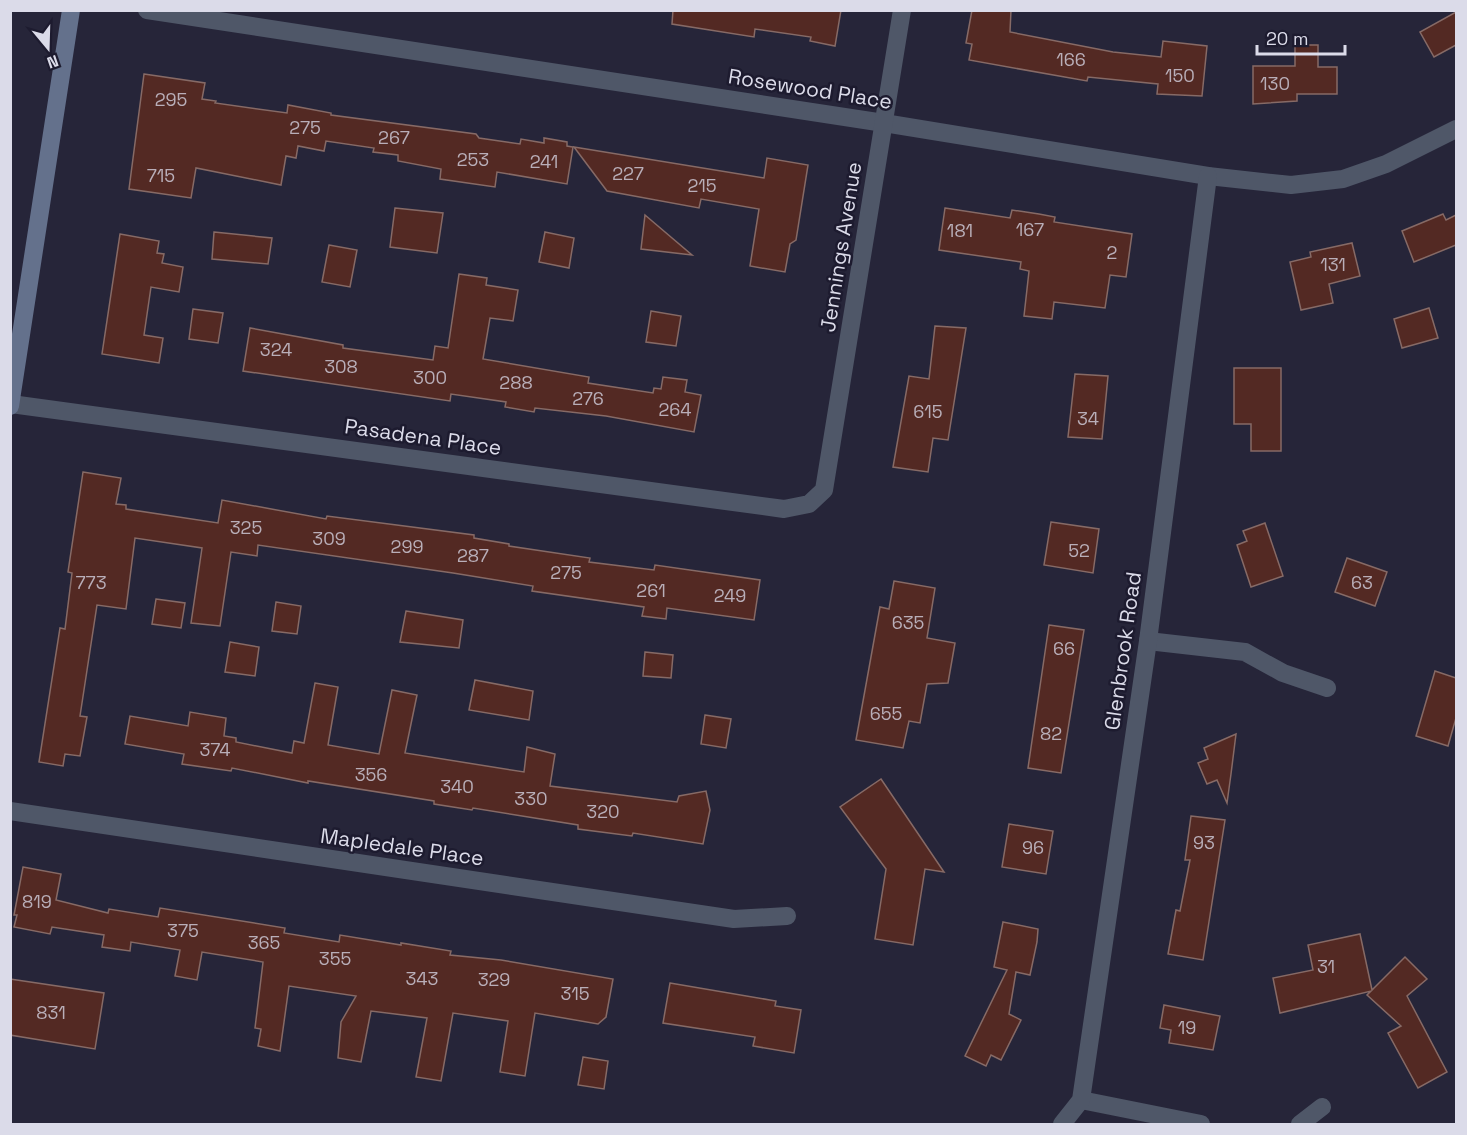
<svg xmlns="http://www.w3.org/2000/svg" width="1467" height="1135" font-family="'Space Grotesk',sans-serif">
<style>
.building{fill:#532923;stroke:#866a66;stroke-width:1.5}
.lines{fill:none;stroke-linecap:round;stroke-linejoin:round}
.street{stroke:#4f5768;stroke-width:18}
.secondary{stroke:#64718c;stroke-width:18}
.labels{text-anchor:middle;stroke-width:5;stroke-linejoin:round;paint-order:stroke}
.number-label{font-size:18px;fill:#b9aeb8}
.street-label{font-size:21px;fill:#dbdbe9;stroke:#1d1b2f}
</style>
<rect width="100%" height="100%" fill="#262539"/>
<g class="building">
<polygon points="673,10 841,10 835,46 810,41 811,37 755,29 754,37 672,24"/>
<polygon points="972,10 1011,10 1010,32 1113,52 1161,57 1163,41 1207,46 1202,96 1157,94 1158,84 1088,77 1087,81 969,60 972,44 966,43"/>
<polygon points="1456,12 1456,45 1434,57 1420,32"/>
<polygon points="1295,45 1318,45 1318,67 1337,67 1337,94 1297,94 1297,101 1253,104 1253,66 1295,66"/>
<polygon points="144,74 205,83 202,99 216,101 215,103 287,113 288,105 331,113 331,115 476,134 479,138 520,144 521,139 544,143 544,138 567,142 567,146 573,147 567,184 497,172 495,187 440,179 441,169 398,161 398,155 373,152 374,148 326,141 324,151 298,146 296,158 286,156 281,185 196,168 191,198 129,189"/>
<polygon points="574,147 764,178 767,158 808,165 796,240 790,244 785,272 750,266 759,209 701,199 699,208 607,191"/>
<polygon points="395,208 443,213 437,253 390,247"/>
<polygon points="945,208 1010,218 1012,210 1039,214 1055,217 1054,222 1132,234 1126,277 1110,275 1105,308 1054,302 1052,319 1024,316 1029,271 1020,269 1021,262 939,250"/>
<polygon points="1443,214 1446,220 1456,215 1456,245 1414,262 1402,231"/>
<polygon points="645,215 692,255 641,249"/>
<polygon points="214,232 272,238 268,264 212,259"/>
<polygon points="545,232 574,238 569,268 539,262"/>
<polygon points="120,234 159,241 157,253 164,254 162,263 183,267 179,292 151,287 144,335 163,338 159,363 102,354"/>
<polygon points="1352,243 1360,276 1329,284 1333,303 1301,310 1290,262 1311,257 1310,252"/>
<polygon points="329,245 357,250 350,287 322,282"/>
<polygon points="459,274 487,278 486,285 518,290 513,321 490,318 483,359 589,377 588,383 653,393 654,388 661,389 663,377 687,380 685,392 701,395 694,432 606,416 535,408 534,412 505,407 506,402 451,394 450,401 243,371 250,328 343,345 343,348 433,360 435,346 448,348"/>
<polygon points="1429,308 1438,338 1402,348 1394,319"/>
<polygon points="193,309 223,313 218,343 189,339"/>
<polygon points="651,311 681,316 676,346 646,342"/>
<polygon points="935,326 966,328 948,440 933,438 928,472 893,467 909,376 929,379"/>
<polygon points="1234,368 1281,368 1281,451 1251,451 1251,424 1234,424"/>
<polygon points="1075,374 1108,376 1102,439 1068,437"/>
<polygon points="83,472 121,478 116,504 126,505 126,509 218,523 222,500 326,519 327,516 474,535 474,538 509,544 509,546 590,558 589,562 654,570 655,565 760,580 754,620 667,608 666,619 642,616 644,607 532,591 533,586 453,573 258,545 257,556 231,552 220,626 191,623 202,548 135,538 126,609 97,605 80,716 87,717 80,756 65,754 63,766 39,762 60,628 65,629 72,573 68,572"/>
<polygon points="1051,522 1099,529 1093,573 1044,565"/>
<polygon points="1265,523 1283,576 1251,587 1237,545 1247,541 1243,531"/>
<polygon points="1347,558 1387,572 1375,606 1335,592"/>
<polygon points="894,581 935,588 927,638 955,643 948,683 927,684 920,723 909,721 903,748 856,740 880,607 889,609"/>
<polygon points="156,599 185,603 181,628 152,624"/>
<polygon points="276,602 301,606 297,634 272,631"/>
<polygon points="406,611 463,620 459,648 400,642"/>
<polygon points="1049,625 1084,630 1061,773 1028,768"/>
<polygon points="230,642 259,647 255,676 225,672"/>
<polygon points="645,652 673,655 671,678 643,676"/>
<polygon points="1435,671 1456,678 1456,718 1448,746 1416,736"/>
<polygon points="475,680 533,691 529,720 469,710"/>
<polygon points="315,683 338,687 328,745 379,754 392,690 417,695 405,753 524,772 527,747 555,754 550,786 677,802 679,796 706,791 710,810 703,844 633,833 632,836 578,829 578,825 473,808 472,810 434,804 434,801 308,781 308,783 232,768 231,771 182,764 184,754 125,744 130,716 188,726 190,712 226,718 224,736 236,738 236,742 292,753 294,741 304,743"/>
<polygon points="705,715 731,719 726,748 701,744"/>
<polygon points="1236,734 1231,774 1227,803 1217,780 1207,784 1198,763 1208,759 1204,748"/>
<polygon points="881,779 944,872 925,869 913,945 875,939 886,869 840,807"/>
<polygon points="1191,816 1225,820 1203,960 1168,954 1176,910 1180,911 1190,860 1185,860"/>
<polygon points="1009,824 1053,831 1046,874 1002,867"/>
<polygon points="23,867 61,874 56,900 108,913 109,909 158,917 160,908 285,928 284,933 339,942 340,935 401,945 401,943 451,951 450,955 501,960 613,979 606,1017 598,1024 535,1013 525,1076 500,1072 508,1021 453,1013 441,1081 416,1077 427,1018 371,1011 361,1062 338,1058 341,1022 356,996 289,986 280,1051 258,1046 261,1029 255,1028 263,962 202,952 197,980 175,976 180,950 131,942 130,951 102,947 104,935 52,927 50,934 14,927 17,915 14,915"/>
<polygon points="1003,922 1038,929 1037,942 1030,975 1016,972 1009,1014 1021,1020 1001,1060 991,1055 986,1066 965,1056 1007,970 994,967"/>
<polygon points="1360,934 1372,990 1405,957 1427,979 1407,996 1447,1072 1418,1088 1388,1033 1401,1026 1367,995 1371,991 1280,1013 1273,978 1313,970 1308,945"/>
<polygon points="10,979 104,993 95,1049 10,1035"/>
<polygon points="670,983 776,1001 775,1006 801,1010 794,1053 753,1046 755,1037 663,1023"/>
<polygon points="1164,1005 1220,1016 1213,1050 1169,1043 1171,1030 1160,1028"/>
<polygon points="583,1057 608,1061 604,1089 578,1085"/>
</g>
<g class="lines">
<g class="street">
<polyline points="147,10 884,123 1208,176 1291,185 1343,179 1386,164 1456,129"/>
<polyline points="11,404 784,509 809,504 824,490 902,10"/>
<polyline points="1148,641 1245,652 1283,673 1327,688"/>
<polyline points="10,811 734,919 787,916"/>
<polyline points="1081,1100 1201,1124"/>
<polyline points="1062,1124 1081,1100 1148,641 1208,176"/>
<polyline points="1300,1124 1322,1107"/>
</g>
<polyline class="secondary" points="10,406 71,10"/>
</g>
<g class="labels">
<g class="number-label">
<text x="1071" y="66">166</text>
<text x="1180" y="82">150</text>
<text x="1275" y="90">130</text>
<text x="171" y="106">295</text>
<text x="305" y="134">275</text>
<text x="394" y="144">267</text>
<text x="473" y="166">253</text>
<text x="544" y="168">241</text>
<text x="628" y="180">227</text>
<text x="161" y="182">715</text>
<text x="702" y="192">215</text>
<text x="1030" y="236">167</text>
<text x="960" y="237">181</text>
<text x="1112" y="259">2</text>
<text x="1333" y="271">131</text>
<text x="276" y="356">324</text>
<text x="341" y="373">308</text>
<text x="430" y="384">300</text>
<text x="516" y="389">288</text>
<text x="588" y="405">276</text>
<text x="675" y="416">264</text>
<text x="928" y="418">615</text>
<text x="1088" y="425">34</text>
<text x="246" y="534">325</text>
<text x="329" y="545">309</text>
<text x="407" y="553">299</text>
<text x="1079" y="557">52</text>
<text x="473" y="562">287</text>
<text x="566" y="579">275</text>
<text x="91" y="589">773</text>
<text x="1362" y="589">63</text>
<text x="651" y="597">261</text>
<text x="730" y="602">249</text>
<text x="908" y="629">635</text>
<text x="1064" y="655">66</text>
<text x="886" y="720">655</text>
<text x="1051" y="740">82</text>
<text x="215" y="756">374</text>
<text x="371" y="781">356</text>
<text x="457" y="793">340</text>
<text x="531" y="805">330</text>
<text x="603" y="818">320</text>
<text x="1204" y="849">93</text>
<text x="1033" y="854">96</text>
<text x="37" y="908">819</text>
<text x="183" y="937">375</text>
<text x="264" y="949">365</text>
<text x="335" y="965">355</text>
<text x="1326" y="973">31</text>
<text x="422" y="985">343</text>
<text x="494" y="986">329</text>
<text x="575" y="1000">315</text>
<text x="51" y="1019">831</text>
<text x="1187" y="1034">19</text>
</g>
<g class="street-label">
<text transform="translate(810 89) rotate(9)" y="7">Rosewood Place</text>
<text transform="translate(841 247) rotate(-81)" y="7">Jennings Avenue</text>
<text transform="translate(423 437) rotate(8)" y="7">Pasadena Place</text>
<text transform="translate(1123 651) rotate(-82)" y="7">Glenbrook Road</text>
<text transform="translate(402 847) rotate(8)" y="7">Mapledale Place</text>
</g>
</g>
<rect width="1467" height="1135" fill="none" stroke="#dbdbe9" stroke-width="24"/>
<g transform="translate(48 48) rotate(161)" stroke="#1d1b2f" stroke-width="4.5" paint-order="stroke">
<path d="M0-4.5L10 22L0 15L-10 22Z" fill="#dbdbe9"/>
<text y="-9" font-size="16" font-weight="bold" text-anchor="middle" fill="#dbdbe9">N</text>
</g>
<path d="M1257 45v9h88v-9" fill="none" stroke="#dbdbe9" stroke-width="3"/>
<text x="1266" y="45" font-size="18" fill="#dbdbe9" stroke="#1d1b2f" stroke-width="4.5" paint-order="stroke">20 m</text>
</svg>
